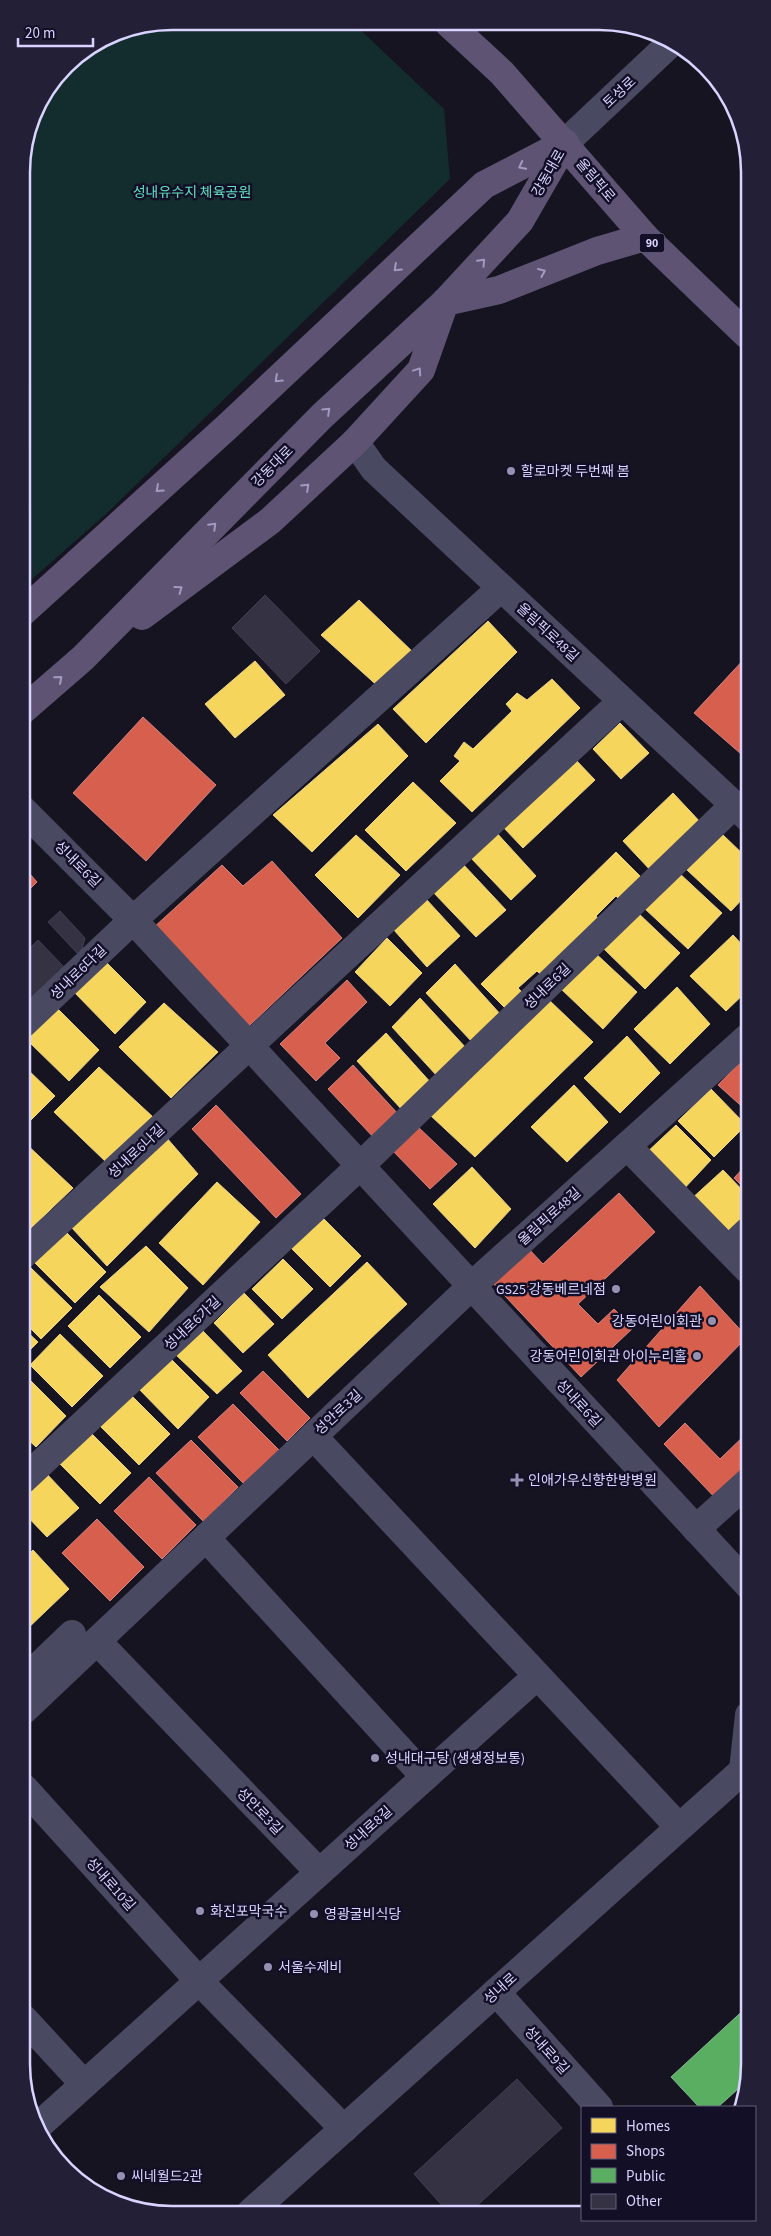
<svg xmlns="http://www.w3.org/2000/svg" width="771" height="2236" font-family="'Source Sans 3','Noto Sans KR',sans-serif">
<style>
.green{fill:#132c2d}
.homes{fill:#f6d55c;stroke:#edd58d}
.shops{fill:#d6604d;stroke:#d78382}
.public{fill:#5aae61;stroke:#80b990}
.building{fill:#343243;stroke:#433f54}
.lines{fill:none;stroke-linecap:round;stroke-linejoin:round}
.minor{stroke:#4a4962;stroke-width:28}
.major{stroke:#5e5373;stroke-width:28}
.oneway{stroke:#a29ac0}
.poi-dot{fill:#9591b1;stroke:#130f26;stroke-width:2}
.labels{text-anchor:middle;stroke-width:5;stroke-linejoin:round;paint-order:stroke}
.shield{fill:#130f26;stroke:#9e99be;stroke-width:1}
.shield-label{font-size:12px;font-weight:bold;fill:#d9d4ff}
.street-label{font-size:14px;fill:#d9d4ff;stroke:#130f26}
.park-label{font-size:14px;fill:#5fe0c0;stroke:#130f26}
.poi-label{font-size:14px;fill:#d9d4ff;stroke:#130f26;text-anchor:start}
.rim{fill:none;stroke:#d9d4ff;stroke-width:2.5}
</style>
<rect width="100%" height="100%" fill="#161421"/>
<polygon class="green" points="172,21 352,22 444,109 450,179 106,514 22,588 22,162 37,106 72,59 115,33"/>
<g class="homes">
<polygon points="359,600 417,656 381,689 321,635"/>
<polygon points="488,621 517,652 426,743 393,709"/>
<polygon points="255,661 285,695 235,738 205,704"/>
<polygon points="552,679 580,708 472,812 440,781 460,761 454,756 464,742 473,749 512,711 506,704 517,693 527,700"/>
<polygon points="620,723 649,753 621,779 593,749"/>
<polygon points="378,724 408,756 312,852 273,815"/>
<polygon points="575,759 595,780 523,848 503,827"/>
<polygon points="413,782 456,823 406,871 365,830"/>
<polygon points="673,793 703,825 653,873 623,841"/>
<polygon points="495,831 536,876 511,900 469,856"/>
<polygon points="721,833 748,859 748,893 731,911 687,870"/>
<polygon points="356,835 400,875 358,918 315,875"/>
<polygon points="616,852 646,882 624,904 616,896 596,916 600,921 543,977 537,971 518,988 524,994 508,1011 481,984"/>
<polygon points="461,862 506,910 476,937 432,891"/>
<polygon points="678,872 722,913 688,949 644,908"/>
<polygon points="426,899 460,936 427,967 393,929"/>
<polygon points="636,911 680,953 645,989 602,947"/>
<polygon points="748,920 748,936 740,928"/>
<polygon points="733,935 748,951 748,990 726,1011 690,976"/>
<polygon points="387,938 422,973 390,1006 355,972"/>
<polygon points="593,951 637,992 603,1029 559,987"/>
<polygon points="104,960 146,1002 115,1034 73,991"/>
<polygon points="455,964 501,1015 473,1043 426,993"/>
<polygon points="677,987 710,1024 670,1064 634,1029"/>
<polygon points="420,998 467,1049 438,1077 392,1027"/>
<polygon points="549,1000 593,1042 475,1157 430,1115"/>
<polygon points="164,1003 218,1052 171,1098 119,1047"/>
<polygon points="57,1008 99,1050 69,1081 26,1039"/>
<polygon points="386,1033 432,1084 404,1112 357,1061"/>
<polygon points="627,1036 660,1073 620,1113 584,1078"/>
<polygon points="23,1065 55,1096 24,1127 23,1126"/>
<polygon points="99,1067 153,1117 106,1162 54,1112"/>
<polygon points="574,1085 608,1122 567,1162 531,1127"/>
<polygon points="711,1089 746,1125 714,1157 678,1121"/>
<polygon points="676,1125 711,1160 680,1193 643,1156"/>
<polygon points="166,1137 198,1174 107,1266 72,1228"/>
<polygon points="23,1141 73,1188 26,1233 23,1230"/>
<polygon points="472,1167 511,1209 475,1248 433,1204"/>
<polygon points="723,1170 748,1196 748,1215 726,1238 689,1201"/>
<polygon points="217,1182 260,1222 203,1285 159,1243"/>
<polygon points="319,1214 361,1256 330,1287 288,1245"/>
<polygon points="64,1230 106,1272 75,1303 33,1261"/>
<polygon points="146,1246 188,1288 149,1332 100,1287"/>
<polygon points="283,1259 313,1289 282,1319 252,1289"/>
<polygon points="367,1262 407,1304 308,1398 268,1355"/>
<polygon points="29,1266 72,1308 41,1339 23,1321 23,1272"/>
<polygon points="244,1293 274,1324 243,1353 214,1323"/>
<polygon points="99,1295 141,1337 110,1368 68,1326"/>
<polygon points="23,1328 38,1342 23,1357"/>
<polygon points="200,1328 242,1371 217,1394 175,1354"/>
<polygon points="60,1334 103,1376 72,1407 30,1365"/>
<polygon points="167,1355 209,1397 178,1429 136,1386"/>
<polygon points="24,1374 66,1416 36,1447 23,1435"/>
<polygon points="128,1392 170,1434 139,1465 97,1423"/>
<polygon points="89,1431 131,1473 100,1504 58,1462"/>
<polygon points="44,1471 79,1508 47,1537 23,1512 23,1492"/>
<polygon points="33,1550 69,1589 24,1632 23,1560"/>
</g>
<g class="shops">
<polygon points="747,656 748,760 694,713"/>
<polygon points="143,717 216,785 146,861 73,793"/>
<polygon points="272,861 342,938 249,1026 152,929 222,865 243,886"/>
<polygon points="23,866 37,882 23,896"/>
<polygon points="347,980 367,1002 325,1043 340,1058 316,1081 280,1044"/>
<polygon points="748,1056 748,1112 718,1085 745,1057"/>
<polygon points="353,1065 399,1115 376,1140 328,1089"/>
<polygon points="216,1105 301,1194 276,1218 192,1129"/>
<polygon points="416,1125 457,1164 430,1189 391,1149"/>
<polygon points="748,1163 748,1192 734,1178"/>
<polygon points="619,1193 655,1232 578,1304 598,1324 614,1309 633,1328 581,1377 490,1280 526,1246 543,1264"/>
<polygon points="700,1286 747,1337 659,1427 617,1380"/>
<polygon points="263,1371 310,1418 287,1441 240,1393"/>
<polygon points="233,1404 280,1451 246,1486 198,1437"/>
<polygon points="685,1423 720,1459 749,1431 749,1474 719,1502 664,1444"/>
<polygon points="191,1440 238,1487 204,1522 156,1473"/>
<polygon points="149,1477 196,1525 162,1559 114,1511"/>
<polygon points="97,1519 144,1567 110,1601 62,1553"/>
</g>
<polygon class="public" points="749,2005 748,2080 718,2107 699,2107 671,2077"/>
<g class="building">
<polygon points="265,595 320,651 286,684 232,628"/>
<polygon points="60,911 85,938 82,949 77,953 48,922"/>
<polygon points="38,940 64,967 23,1006 23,955"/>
<polygon points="517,2079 562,2128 470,2212 448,2212 414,2174"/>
</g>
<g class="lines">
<g class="minor">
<polyline points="565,143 673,41"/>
<polyline points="355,442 374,469 747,817"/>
<polyline points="22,809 133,920 749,1586"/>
<polyline points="23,1024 133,920 501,588"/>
<polyline points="627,1146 748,1270"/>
<polyline points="729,1249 748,1231"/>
<polyline points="23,1255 622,701"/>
<polyline points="313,1436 678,1826"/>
<polyline points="23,1480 360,1166 734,805"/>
<polyline points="696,1529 749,1481"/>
<polyline points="206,1538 425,1777"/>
<polyline points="97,1641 319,1872"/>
<polyline points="24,1680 72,1634"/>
<polyline points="24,1710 478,1280 748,1037"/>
<polyline points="743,1770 749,1715"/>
<polyline points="24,1788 199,1981 344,2129"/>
<polyline points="496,1992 599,2107"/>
<polyline points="24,2019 84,2084"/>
<polyline points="37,2127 537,1676"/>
<polyline points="251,2212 749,1765"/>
</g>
<g class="major">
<polyline points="448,23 502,73 645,237 747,335"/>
<polyline points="22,613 228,426 484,185 565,143"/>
<polyline points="142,616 270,521 355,442 421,370 445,302 499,290 597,251 645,237"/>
<polyline points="22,711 83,658 322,416 445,302 520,221 565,143"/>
</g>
</g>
<defs><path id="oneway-chevron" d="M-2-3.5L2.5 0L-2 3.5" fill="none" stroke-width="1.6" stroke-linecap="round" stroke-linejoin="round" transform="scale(1.25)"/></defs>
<g class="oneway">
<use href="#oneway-chevron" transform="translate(522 166) rotate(153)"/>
<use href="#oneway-chevron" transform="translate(482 262) rotate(-47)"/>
<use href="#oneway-chevron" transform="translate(397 268) rotate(137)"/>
<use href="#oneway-chevron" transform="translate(542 272) rotate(-23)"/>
<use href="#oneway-chevron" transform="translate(418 371) rotate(-56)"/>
<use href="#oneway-chevron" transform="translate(278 379) rotate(137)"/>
<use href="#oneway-chevron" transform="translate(327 411) rotate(-43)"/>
<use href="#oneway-chevron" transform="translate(306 487) rotate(-43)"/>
<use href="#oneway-chevron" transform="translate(159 489) rotate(138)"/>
<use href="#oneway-chevron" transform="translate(213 526) rotate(-45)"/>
<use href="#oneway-chevron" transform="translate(179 589) rotate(-36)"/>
<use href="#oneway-chevron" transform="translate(59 679) rotate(-41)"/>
</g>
<g class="poi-dot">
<circle cx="511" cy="471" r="5"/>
<circle cx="616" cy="1289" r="5"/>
<circle cx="712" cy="1321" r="5"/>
<circle cx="697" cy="1356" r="5"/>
<path d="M514.5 1472.5h5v5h5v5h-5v5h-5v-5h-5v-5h5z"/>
<circle cx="375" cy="1758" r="5"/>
<circle cx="200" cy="1911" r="5"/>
<circle cx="314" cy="1914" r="5"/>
<circle cx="268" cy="1967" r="5"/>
<circle cx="121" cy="2176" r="5"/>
</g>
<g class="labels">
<rect class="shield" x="639.5" y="233.5" width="25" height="19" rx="4"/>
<g class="shield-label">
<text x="652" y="247">90</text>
</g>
<g class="street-label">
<text transform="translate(619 92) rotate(-43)" y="5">토성로</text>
<text transform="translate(548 173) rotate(-60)" y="5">강동대로</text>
<text transform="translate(596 180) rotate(50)" y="5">올림픽로</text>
<text transform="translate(272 466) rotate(-45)" y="5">강동대로</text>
<text transform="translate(548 632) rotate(43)" y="5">올림픽로48길</text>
<text transform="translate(78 864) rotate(45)" y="5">성내로6길</text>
<text transform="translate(78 972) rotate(-44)" y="5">성내로6다길</text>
<text transform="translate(547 986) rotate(-44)" y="5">성내로6길</text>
<text transform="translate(136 1151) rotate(-43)" y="5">성내로6나길</text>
<text transform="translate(549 1216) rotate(-42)" y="5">올림픽로48길</text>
<text transform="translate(192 1323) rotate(-43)" y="5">성내로6가길</text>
<text transform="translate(579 1403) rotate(47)" y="5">성내로6길</text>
<text transform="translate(338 1412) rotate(-43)" y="5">성안로3길</text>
<text transform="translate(260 1811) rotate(46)" y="5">성안로3길</text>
<text transform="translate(368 1828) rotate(-42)" y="5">성내로8길</text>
<text transform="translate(111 1884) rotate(48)" y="5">성내로10길</text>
<text transform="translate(500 1988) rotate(-42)" y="5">성내로</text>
<text transform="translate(547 2050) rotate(48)" y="5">성내로9길</text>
</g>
<g class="park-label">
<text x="192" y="197">성내유수지 체육공원</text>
</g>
<g class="poi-label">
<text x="521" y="476">할로마켓 두번째 봄</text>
<text x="606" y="1294" text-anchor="end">GS25 강동베르네점</text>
<text x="702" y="1326" text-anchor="end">강동어린이회관</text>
<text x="687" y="1361" text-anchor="end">강동어린이회관 아이누리홀</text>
<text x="528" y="1485">인애가우신향한방병원</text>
<text x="385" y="1763">성내대구탕 (생생정보통)</text>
<text x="210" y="1916">화진포막국수</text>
<text x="324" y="1919">영광굴비식당</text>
<text x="278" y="1972">서울수제비</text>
<text x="131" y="2181">씨네월드2관</text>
</g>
</g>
<path d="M0 0H771V2236H0ZM172 30H599A142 142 0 0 1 741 172V2064A142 142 0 0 1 599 2206H172A142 142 0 0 1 30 2064V172A142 142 0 0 1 172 30Z" fill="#231f37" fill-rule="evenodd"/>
<path class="rim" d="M172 30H599A142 142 0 0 1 741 172V2064A142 142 0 0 1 599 2206H172A142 142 0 0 1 30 2064V172A142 142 0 0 1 172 30Z"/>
<rect x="581" y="2106" width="175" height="115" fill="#130f26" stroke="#625e7d"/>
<rect x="591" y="2118" width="25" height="15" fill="#f6d55c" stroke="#625e7d"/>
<text x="626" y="2131" font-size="15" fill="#d9d4ff">Homes</text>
<rect x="591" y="2144" width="25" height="15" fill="#d6604d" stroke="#625e7d"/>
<text x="626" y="2156" font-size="15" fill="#d9d4ff">Shops</text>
<rect x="591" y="2168" width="25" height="15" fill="#5aae61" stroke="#625e7d"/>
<text x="626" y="2181" font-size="15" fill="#d9d4ff">Public</text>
<rect x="591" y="2194" width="25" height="15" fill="#343243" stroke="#625e7d"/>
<text x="626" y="2206" font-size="15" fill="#d9d4ff">Other</text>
<path d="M18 38v8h75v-8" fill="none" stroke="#d9d4ff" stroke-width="2.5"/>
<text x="25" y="38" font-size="15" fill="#d9d4ff" stroke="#130f26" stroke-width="4" paint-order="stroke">20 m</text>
</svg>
